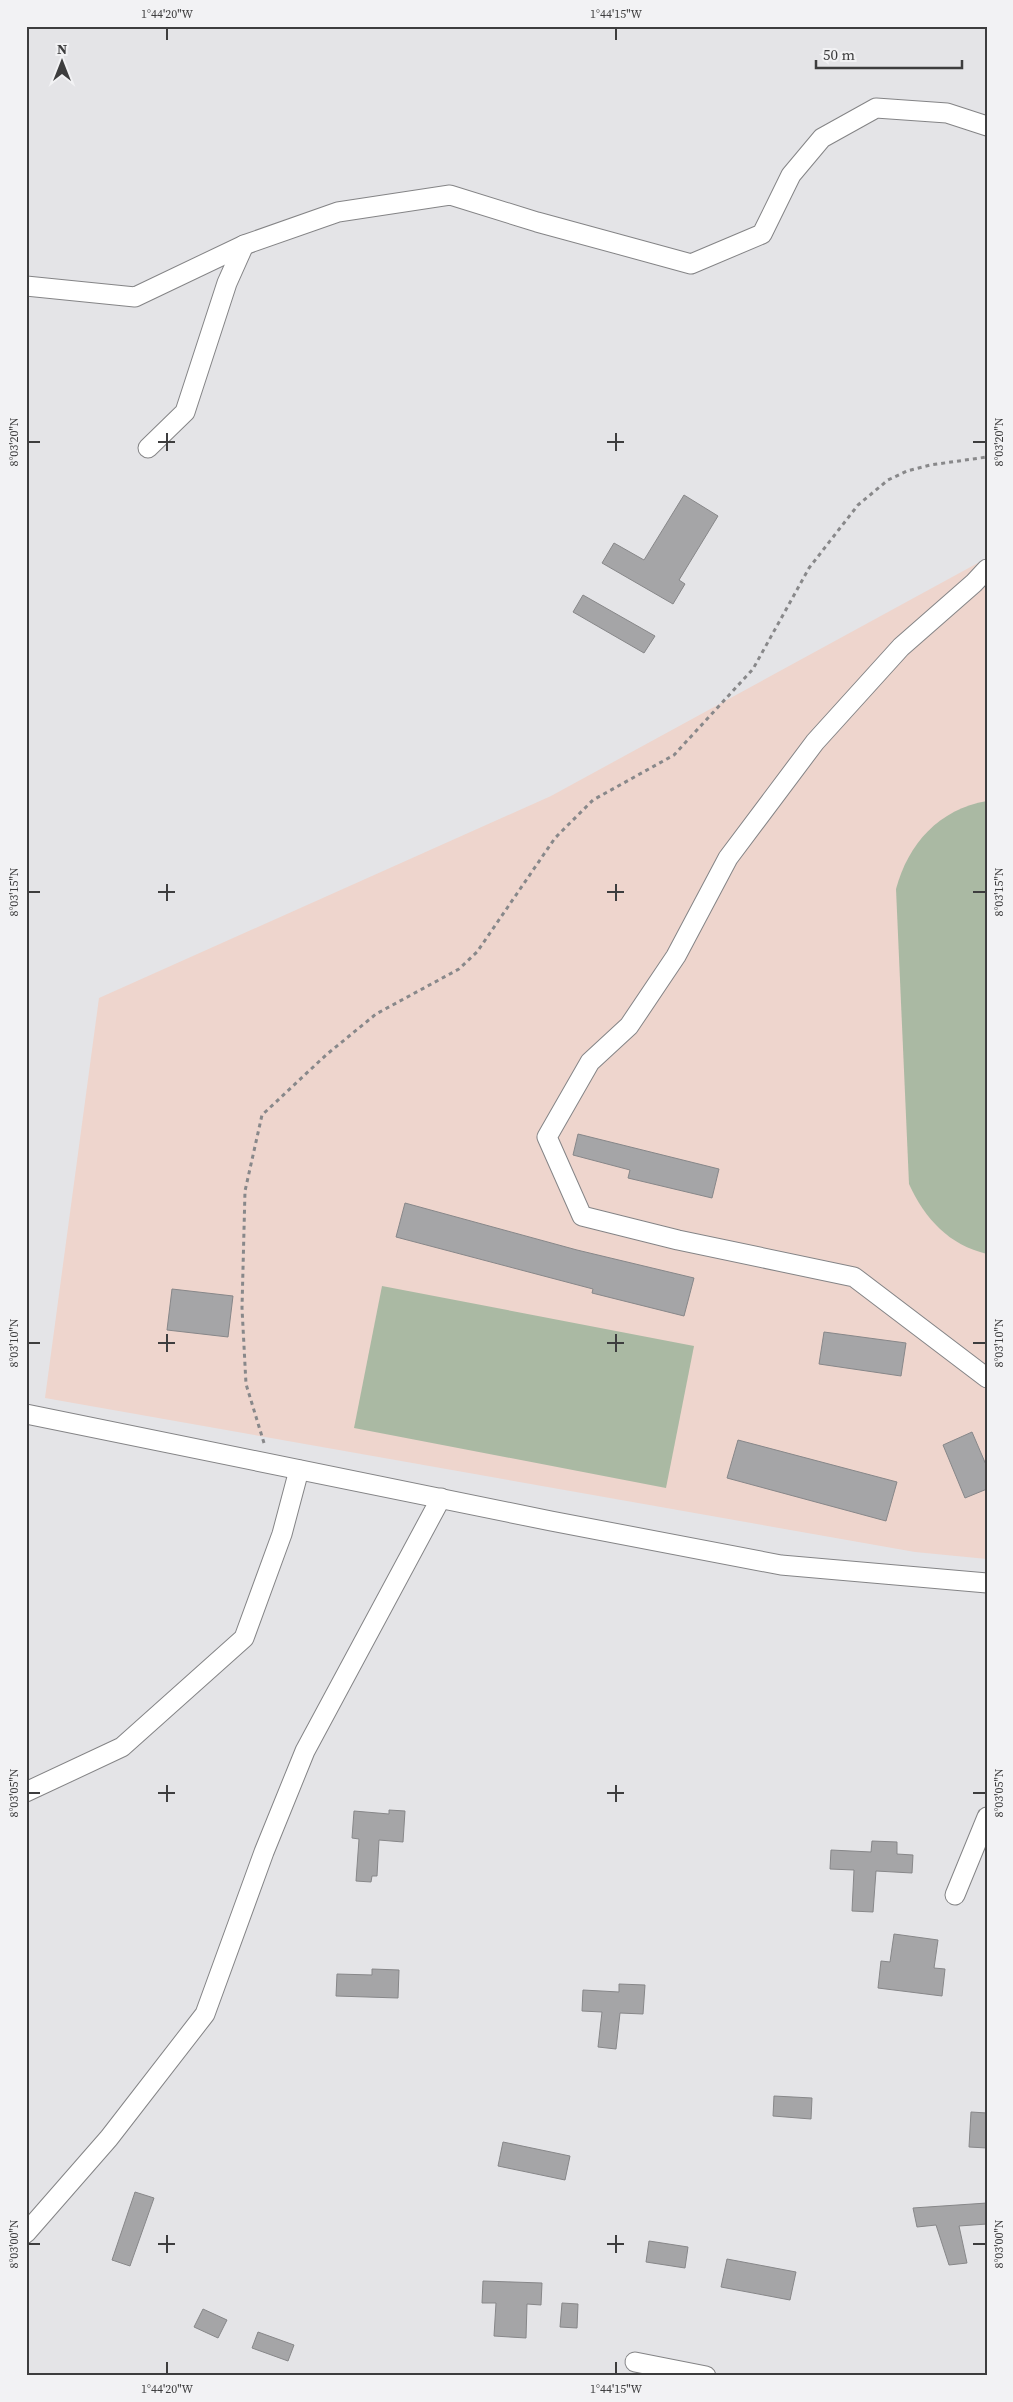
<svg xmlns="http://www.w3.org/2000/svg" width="1013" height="2402" font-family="'Source Serif 4',serif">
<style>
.education{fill:#eed5cd}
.garden{fill:#aab9a3}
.building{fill:#a5a5a7;stroke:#878789}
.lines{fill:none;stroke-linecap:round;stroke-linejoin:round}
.minor-casing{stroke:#848486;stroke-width:21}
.path{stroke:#88888a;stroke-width:3;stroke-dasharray:4 4;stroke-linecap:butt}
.minor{stroke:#fff;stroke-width:19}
.ticks{fill:none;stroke:#3d3d3e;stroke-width:2}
.neatline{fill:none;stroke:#3d3d3e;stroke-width:2}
.ticks-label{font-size:12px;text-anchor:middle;fill:#3d3d3e}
</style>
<rect width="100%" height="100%" fill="#e4e4e7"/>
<polygon class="education" points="987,558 987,1559 915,1552 45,1398 99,998 551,796"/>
<g class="garden">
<path d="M987,801V1254C949,1245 925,1219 909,1184L896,889C908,844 939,809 987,801Z"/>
<polygon points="382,1286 694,1346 666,1488 354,1428"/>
</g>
<g class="building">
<polygon points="684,495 718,516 679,580 685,584 673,604 602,563 614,543 644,560"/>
<polygon points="583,595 655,636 644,653 573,612"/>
<polygon points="578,1134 719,1169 712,1198 628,1178 630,1170 573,1155"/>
<polygon points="405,1203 577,1250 694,1278 684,1316 592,1293 593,1289 396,1237"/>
<polygon points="172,1289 233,1296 228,1337 167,1330"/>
<polygon points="824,1332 906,1343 901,1376 819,1364"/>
<polygon points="972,1432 987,1467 987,1489 965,1498 943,1445"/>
<polygon points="738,1440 897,1482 886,1521 727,1478"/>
<polygon points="389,1810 405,1811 403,1842 379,1840 377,1876 372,1876 371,1882 356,1881 359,1839 352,1838 354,1811 389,1814"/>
<polygon points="872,1841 897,1842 897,1854 913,1855 912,1873 876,1871 873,1912 852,1911 854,1870 830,1869 831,1850 871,1852"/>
<polygon points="894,1934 938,1940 934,1968 945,1969 942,1996 878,1988 881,1961 890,1962"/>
<polygon points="372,1969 399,1970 398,1998 336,1996 337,1974 372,1975"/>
<polygon points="619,1984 645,1985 643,2014 620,2013 616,2049 598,2047 602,2012 582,2011 583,1990 619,1992"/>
<polygon points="774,2096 812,2098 811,2119 773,2116"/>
<polygon points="971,2112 987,2113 987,2148 969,2147"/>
<polygon points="503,2142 570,2156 565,2180 498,2166"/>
<polygon points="135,2192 154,2198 130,2266 112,2260"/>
<polygon points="987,2203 987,2224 959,2226 967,2263 949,2265 936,2225 917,2227 913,2208"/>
<polygon points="649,2241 688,2247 685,2268 646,2262"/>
<polygon points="727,2259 796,2272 790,2300 721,2287"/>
<polygon points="483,2281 542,2283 541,2305 527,2304 526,2338 494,2336 496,2303 482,2303"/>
<polygon points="562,2303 578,2304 577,2328 560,2327"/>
<polygon points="203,2309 227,2320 218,2338 194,2327"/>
<polygon points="258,2332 294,2345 288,2361 252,2348"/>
</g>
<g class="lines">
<g class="minor-casing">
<g id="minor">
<polyline points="26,286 135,297 244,245 338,212 450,195 537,222 691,264 762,234 791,175 822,138 876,108 947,113 987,126"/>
<polyline points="148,448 185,412 227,283 244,245"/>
<polyline points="987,569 974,583 901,647 815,742 728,858 676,956 629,1026 590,1062 547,1137 582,1216 678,1240 854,1277 987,1378"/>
<polyline points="26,1414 551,1521 781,1565 987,1583"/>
<polyline points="26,1792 122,1747 244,1638 282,1534 299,1470"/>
<polyline points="955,1895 987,1817"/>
<polyline points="26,2233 109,2138 205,2014 264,1852 305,1751 441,1498"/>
<polyline points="635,2362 706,2376"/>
</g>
</g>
<polyline class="path" points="264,1443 246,1384 242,1308 245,1191 262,1115 326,1055 376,1014 459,969 477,952 555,838 593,800 674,755 753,669 809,568 858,505 888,480 907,471 930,465 987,457"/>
<use href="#minor" class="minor"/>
</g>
<path class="ticks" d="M167,28V40M616,28V40M167,433V451M616,433V451M28,442H40M158,442H175M607,442H624M973,442H986M167,884V901M616,884V901M28,892H40M158,892H175M607,892H624M973,892H986M167,1334V1352M616,1334V1352M28,1343H40M158,1343H175M607,1343H624M973,1343H986M167,1785V1802M616,1785V1802M28,1793H40M158,1793H175M607,1793H624M973,1793H986M167,2235V2253M616,2235V2253M28,2244H40M158,2244H175M607,2244H624M973,2244H986M167,2362V2374M616,2362V2374"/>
<rect width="1013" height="2402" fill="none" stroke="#f2f2f4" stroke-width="55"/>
<g transform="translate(62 62)" stroke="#f2f2f4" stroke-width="4" paint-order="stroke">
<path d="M0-4L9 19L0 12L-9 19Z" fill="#3d3d3e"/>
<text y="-8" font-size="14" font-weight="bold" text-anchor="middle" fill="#3d3d3e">N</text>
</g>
<path d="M816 60v8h146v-8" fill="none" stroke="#3d3d3e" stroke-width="2.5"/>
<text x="823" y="60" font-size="15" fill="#3d3d3e" stroke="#f2f2f4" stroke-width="4" paint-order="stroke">50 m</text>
<rect x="28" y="28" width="958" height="2346" class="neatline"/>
<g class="ticks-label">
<text x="167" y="18">1°44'20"W</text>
<text x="616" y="18">1°44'15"W</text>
<text transform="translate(14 442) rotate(-90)" y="4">8°03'20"N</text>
<text transform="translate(999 442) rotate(-90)" y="4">8°03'20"N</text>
<text transform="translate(14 892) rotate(-90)" y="4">8°03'15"N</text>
<text transform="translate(999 892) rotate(-90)" y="4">8°03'15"N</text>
<text transform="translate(14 1343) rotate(-90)" y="4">8°03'10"N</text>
<text transform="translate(999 1343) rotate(-90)" y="4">8°03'10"N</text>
<text transform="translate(14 1793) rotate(-90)" y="4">8°03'05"N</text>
<text transform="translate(999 1793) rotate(-90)" y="4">8°03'05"N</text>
<text transform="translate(14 2244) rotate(-90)" y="4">8°03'00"N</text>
<text transform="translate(999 2244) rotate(-90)" y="4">8°03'00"N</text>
<text x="167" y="2393">1°44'20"W</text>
<text x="616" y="2393">1°44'15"W</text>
</g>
</svg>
